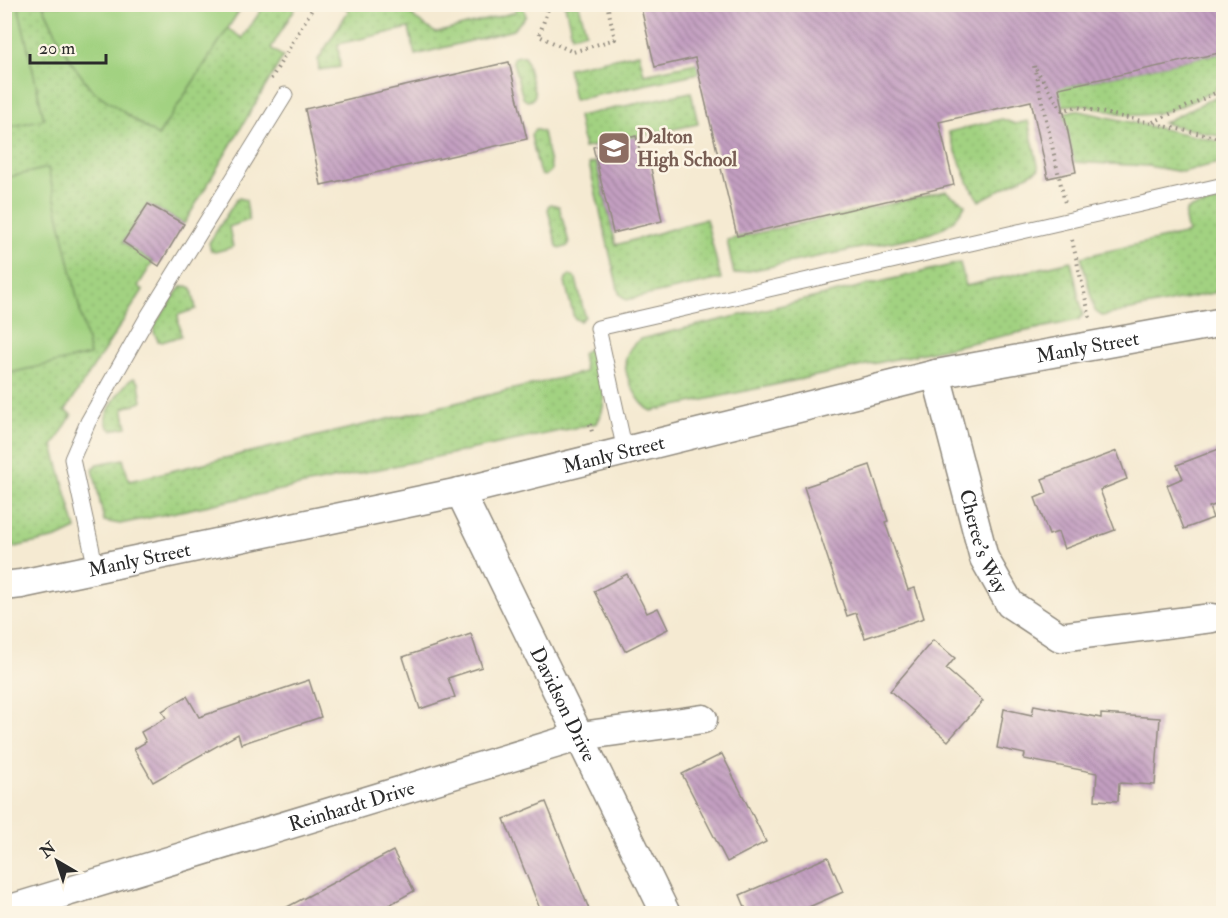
<svg xmlns="http://www.w3.org/2000/svg" width="1228" height="918" font-family="'IM FELL Double Pica',serif">
<style>
.grass{fill:url(#grass-dots);stroke:#667e56;stroke-width:1.5}
.green{fill:#a2d281;stroke:#667e56;stroke-width:1.5}
.building{fill:url(#building-back-hatch)}
.lines{fill:none;stroke-linecap:round;stroke-linejoin:round}
.lane-casing{stroke:#908a7e;stroke-width:17}
.street-casing{stroke:#908a7e;stroke-width:31}
.path{stroke:#908a7e;stroke-width:4;stroke-dasharray:1.5 4.5;stroke-linecap:butt}
.lane{stroke:#fff;stroke-width:15}
.street{stroke:#fff;stroke-width:28}
.labels{text-anchor:middle;stroke-width:5;stroke-linejoin:round;paint-order:stroke}
.education-label{font-size:20px;font-weight:bold;fill:#785e54;stroke:#fcf5e5;text-anchor:start}
.street-label{font-size:20px;fill:#2b2b2b;stroke:#fcf5e5}
</style>
<defs>
<pattern id="grass-dots" width="8" height="8" patternUnits="userSpaceOnUse" patternTransform="scale(1.5)"><rect width="8" height="8" fill="#a2d281"/><path d="M2 2h.1M6 6h.1" fill="none" stroke="#8cb470" stroke-width="1.8" stroke-linecap="round"/></pattern>
<pattern id="building-back-hatch" width="6" height="6" patternUnits="userSpaceOnUse" patternTransform="scale(1.5)"><rect width="6" height="6" fill="#c39fc1"/><path d="M-1 5l2 2M0 0l6 6M5-1l2 2" fill="none" stroke="#9f829d"/></pattern>
</defs>
<rect width="100%" height="100%" fill="#fcf5e5"/>
<filter id="ink" filterUnits="userSpaceOnUse"><feTurbulence type="fractalNoise" baseFrequency=".0167" numOctaves="2"/><feDisplacementMap in="SourceGraphic" scale="12" xChannelSelector="R" yChannelSelector="G"/><feConvolveMatrix kernelMatrix="1 2 1 2 8 2 1 2 1" color-interpolation-filters="sRGB"/></filter>
<filter id="wash" filterUnits="userSpaceOnUse"><feTurbulence type="fractalNoise" baseFrequency=".008" numOctaves="4" result="noise"/><feDisplacementMap in="SourceGraphic" scale="24" xChannelSelector="R" yChannelSelector="G"/><feGaussianBlur stdDeviation="1.35" result="paint"/><feColorMatrix in="noise" values="0 0 0 0 0 0 0 0 0 0 0 0 0 0 0 0 0 1.4 0 .05"/><feComposite in="paint" operator="in"/></filter>
<g filter="url(#wash)">
<rect width="100%" height="100%" fill="#f5ead2"/>
<g class="grass">
<polygon points="5,5 43,5 59,39 92,90 158,136 227,28 242,38 265,5 297,5 271,48 283,57 184,224 148,204 123,242 153,262 138,286 143,290 65,411 72,415 53,446 76,529 57,538 5,549"/>
<polygon points="341,5 424,5 411,8 414,18 436,33 516,12 515,5 523,5 526,16 513,30 415,55 409,28 338,44 340,67 319,70 318,60 349,10"/>
<polygon points="565,5 579,5 586,32 572,36"/>
<path d="M1223,52V86C1194,101 1165,117 1131,115C1106,113 1088,102 1061,106L1052,62L1073,85Z"/>
<polygon points="639,53 644,74 716,59 718,69 574,100 568,68"/>
<polygon points="519,56 524,56 526,60 535,95 532,100 527,101 523,98 513,63 513,58"/>
<polygon points="691,92 698,124 584,148 578,116"/>
<polygon points="1223,93 1223,137 1163,123"/>
<polygon points="1075,110 1223,142 1223,162 1182,172 1148,166 1074,162 1063,113"/>
<polygon points="1002,119 1015,124 1028,121 1039,169 979,201 969,184 948,132"/>
<polygon points="535,129 543,132 551,168 551,171 545,176 541,175 539,171 532,140 531,135"/>
<polygon points="596,162 616,245 706,219 721,279 626,300 619,293 589,164"/>
<path d="M946,191C952,197 959,198 965,205C956,222 946,227 929,234L734,274L727,240Z"/>
<polygon points="239,198 246,200 249,220 229,227 233,247 215,252 211,251 209,243 236,200"/>
<polygon points="1223,201 1223,291 1102,316 1095,311 1081,257 1188,233 1185,219 1186,211 1190,208"/>
<polygon points="551,204 559,206 569,243 568,246 560,249 557,246 548,210 548,206"/>
<path d="M1071,261L1083,315L1078,320L652,411C638,405 622,373 626,358C628,350 634,343 640,339L960,263L966,286Z"/>
<polygon points="570,275 576,279 585,317 580,321 574,318 565,282 566,278"/>
<polygon points="187,286 192,288 196,309 178,315 181,336 162,342 158,341 154,332 154,326 177,292 181,287"/>
<path d="M588,349L594,352C600,376 611,400 597,423L120,524L104,521L93,469L97,464L123,459L129,481L585,372L582,354Z"/>
<path d="M134,378L139,383L142,402L123,408L127,427L112,430C108,427 105,423 106,417C108,408 125,381 134,378Z"/>
</g>
<g class="green">
<polygon points="4,5 18,5 44,119 5,128"/>
<polygon points="43,5 243,5 158,136 92,90 74,66 59,39"/>
<polygon points="48,168 90,355 5,374 5,178"/>
</g>
<g id="blocks">
<g class="building">
<polygon points="640,4 1224,4 1224,52 1059,88 1076,172 1048,178 1031,101 939,122 954,185 737,236 695,58 655,67"/>
<polygon points="509,62 527,139 321,185 305,109"/>
<polygon points="636,136 641,156 648,154 662,221 613,233 593,147"/>
<polygon points="148,204 184,224 159,266 123,242"/>
<polygon points="1224,447 1224,502 1209,507 1213,518 1184,529 1167,485 1183,478 1177,465"/>
<polygon points="1117,451 1127,479 1100,490 1115,530 1064,549 1058,532 1049,535 1035,498 1047,493 1042,479"/>
<polygon points="870,465 888,521 885,522 908,590 915,588 924,618 865,638 856,613 847,616 804,487"/>
<polygon points="627,574 647,613 658,608 668,629 625,651 594,591"/>
<polygon points="471,634 482,667 448,678 455,697 420,709 403,657"/>
<polygon points="933,640 955,658 946,669 983,701 948,741 890,691"/>
<polygon points="309,680 321,717 241,744 238,734 153,782 134,749 146,742 141,732 166,718 162,711 187,696 199,717"/>
<polygon points="1034,705 1101,718 1101,714 1160,718 1155,785 1119,783 1118,801 1095,800 1097,773 1024,759 1025,754 997,748 1004,709 1032,715"/>
<polygon points="722,754 766,842 727,862 682,774"/>
<polygon points="546,802 591,914 542,914 504,819"/>
<polygon points="393,851 414,891 373,914 274,914"/>
<polygon points="828,857 843,892 793,914 748,914 740,895"/>
</g>
</g>
</g>
<g filter="url(#ink)">
<use href="#blocks" fill-opacity="0" stroke="#908a7e" stroke-width="1.5"/>
<g class="lines">
<g class="lane-casing">
<g id="lane">
<polyline points="625,451 598,328 1224,185"/>
<polyline points="96,569 72,459 88,422 147,318 285,95"/>
</g>
</g>
<g class="street-casing">
<g id="street">
<path id="s1" d="M936,374L984,558L1010,604L1060,637L1212,618"/>
<path id="s2" d="M460,492L666,914"/>
<path id="s3" d="M4,586L21,584L460,492L936,374L1224,322"/>
<path id="s4" d="M4,911L581,736L703,719"/>
</g>
</g>
<g class="path">
<polyline points="547,4 548,9 539,36 573,52 615,39 607,4"/>
<polyline points="1034,66 1065,203"/>
<polyline points="1036,69 1062,110 1077,107 1224,139"/>
<polyline points="271,79 315,4"/>
<polyline points="1153,122 1224,89"/>
<polyline points="1072,240 1090,318"/>
<polyline points="590,424 592,432"/>
</g>
<use href="#lane" class="lane"/>
<use href="#street" class="street"/>
</g>
</g>
<defs>
<g id="school-square" transform="scale(1.725)"><rect x="-9" y="-9" width="18" height="18" rx="4" fill="#8d6e63" stroke="#fcf5e5"/><path d="M0-5L7-2L0 1L-7-2ZM-4 1L0 2.5L4 1V4Q0 6-4 4Z" fill="#fff"/></g>
</defs>
<g fill-rule="evenodd">
<use href="#school-square" x="614" y="148"/>
</g>
<g class="labels">
<g class="education-label">
<text x="637" y="143">Dalton<tspan x="637" dy="23">High School</tspan></text>
</g>
<g class="street-label">
<text dy="7" stroke="none"><textPath href="#s3" startOffset="1110">Manly Street</textPath></text>
<text dy="7" stroke="none"><textPath href="#s3" startOffset="624">Manly Street</textPath></text>
<text dy="7" stroke="none"><textPath href="#s1" startOffset="174">Cheree's Way</textPath></text>
<text dy="7" stroke="none"><textPath href="#s3" startOffset="138">Manly Street</textPath></text>
<text dy="7" stroke="none"><textPath href="#s2" startOffset="236">Davidson Drive</textPath></text>
<text dy="7" stroke="none"><textPath href="#s4" startOffset="363">Reinhardt Drive</textPath></text>
</g>
</g>
<rect width="1228" height="918" fill="none" stroke="#fcf5e5" stroke-width="24"/>
<g transform="translate(57 861) rotate(321)" stroke="#fcf5e5" stroke-width="4.5" paint-order="stroke">
<path d="M0-4.5L10 22L0 15L-10 22Z" fill="#2b2b2b"/>
<text y="-9" font-size="16" font-weight="bold" text-anchor="middle" fill="#2b2b2b">N</text>
</g>
<path d="M30 54v9h76v-9" fill="none" stroke="#2b2b2b" stroke-width="3"/>
<text x="39" y="54" font-size="18" fill="#2b2b2b" stroke="#fcf5e5" stroke-width="4.5" paint-order="stroke">20 m</text>
</svg>
